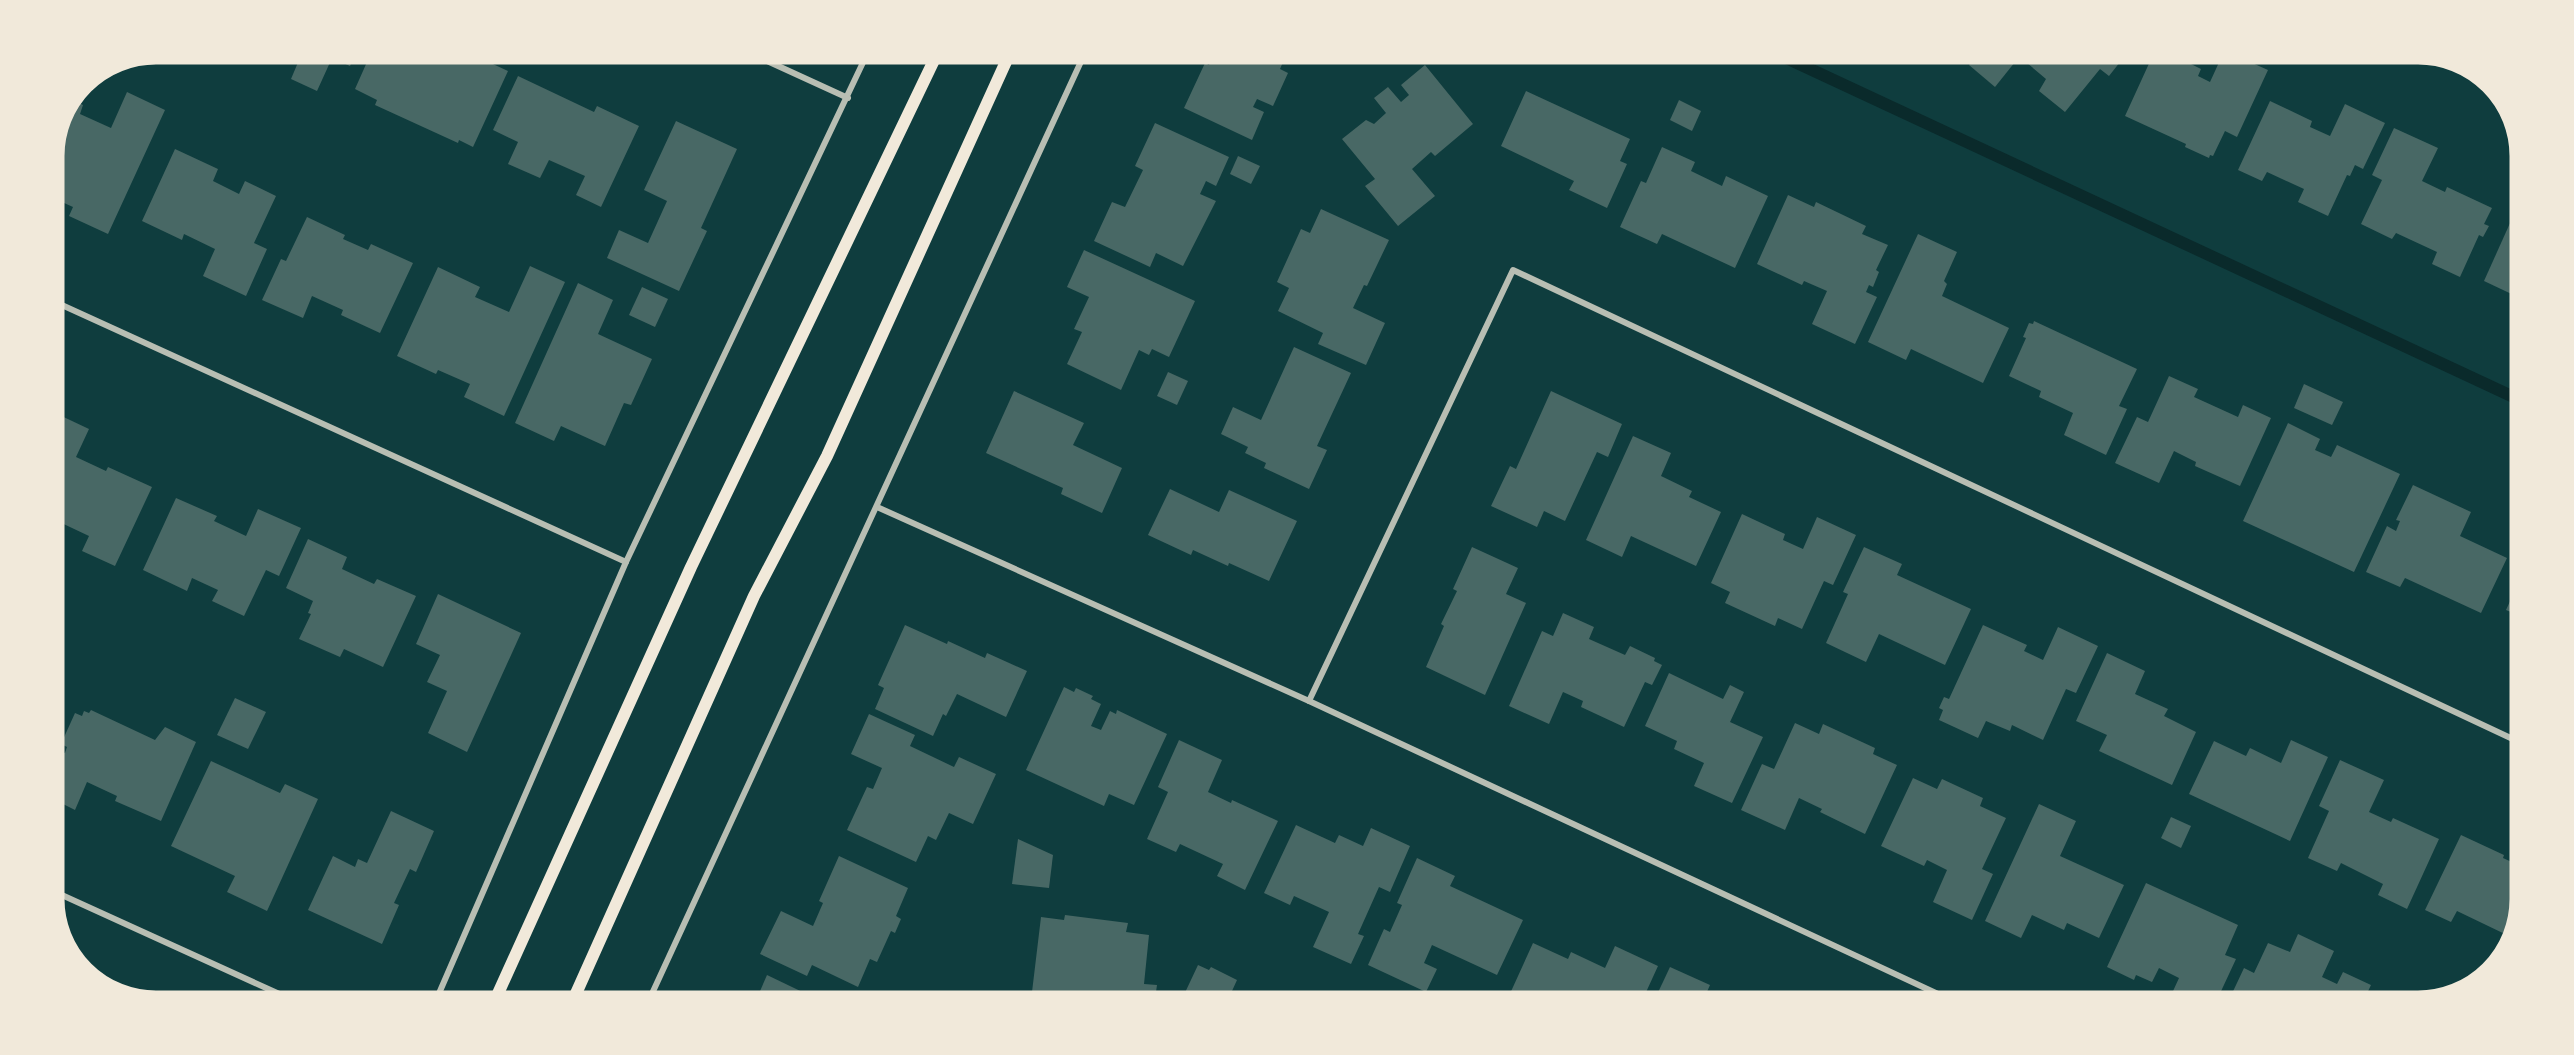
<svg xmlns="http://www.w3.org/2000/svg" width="2574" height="1055" font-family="'Work Sans',sans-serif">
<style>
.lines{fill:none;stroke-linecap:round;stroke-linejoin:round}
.stream{stroke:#0a2a2b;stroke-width:12}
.building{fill:#486865}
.minor{stroke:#b8beb3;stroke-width:6}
.secondary{stroke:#f1e9da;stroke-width:12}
.rim{fill:none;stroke:#f1e9da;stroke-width:3}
</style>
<rect width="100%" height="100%" fill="#0f3d3e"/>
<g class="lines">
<polyline class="stream" points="1782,56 2520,400"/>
</g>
<g class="building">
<polygon points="298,53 356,53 350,66 332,58 317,91 291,79 299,60 296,58"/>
<polygon points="371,53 443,53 465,63 469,53 508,71 473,147 459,140 458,143 375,105 377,100 355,89"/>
<polygon points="1213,55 1286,55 1280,69 1288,73 1273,106 1257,99 1253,107 1264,112 1252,140 1184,108 1205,63 1209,65"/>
<polygon points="1975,57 2019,57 1995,87 1969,65"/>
<polygon points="2020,57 2124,57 2109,76 2100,69 2065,112 2039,91 2046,79"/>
<polygon points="2152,57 2177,57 2201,69 2198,76 2210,82 2221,58 2241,58 2268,70 2237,137 2225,131 2213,156 2210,155 2209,158 2185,147 2186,144 2125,116"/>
<polygon points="1425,65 1473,124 1435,156 1431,152 1412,169 1435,196 1398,226 1365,186 1375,179 1342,139 1366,120 1374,124 1386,113 1374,98 1388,87 1401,102 1409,95 1401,85"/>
<polygon points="518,76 594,112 597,106 639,126 601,207 576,195 585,176 549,160 540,178 508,164 518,142 493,130"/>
<polygon points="1526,91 1630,139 1620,161 1627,164 1607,208 1569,190 1574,181 1501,146"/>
<polygon points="127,92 165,110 108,234 69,216 73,207 53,198 53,149 75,101 83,105 80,114 111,128"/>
<polygon points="1679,100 1701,111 1692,131 1670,120"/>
<polygon points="2270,101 2312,121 2310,127 2330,136 2345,104 2385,123 2363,169 2355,165 2350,176 2347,175 2328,216 2298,202 2304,189 2267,172 2262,181 2238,170"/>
<polygon points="676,121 737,149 701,228 707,231 679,291 607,258 619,230 648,243 667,201 644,190"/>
<polygon points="1155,123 1229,157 1216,186 1206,181 1200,194 1216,201 1183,266 1156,253 1150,267 1094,241 1112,202 1125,207 1143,170 1135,166"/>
<polygon points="2394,128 2438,148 2422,181 2445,192 2447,187 2492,208 2484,224 2489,226 2483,237 2479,235 2460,277 2432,264 2437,252 2396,233 2392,239 2361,224 2382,180 2372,175"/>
<polygon points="1662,147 1695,162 1691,171 1722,186 1726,176 1768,196 1735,268 1662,234 1657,244 1620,227 1641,181 1646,183"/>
<polygon points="175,149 218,169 213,181 239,194 245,181 276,196 254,243 267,249 246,296 203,276 215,249 184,234 182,240 142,221"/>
<polygon points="1238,156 1260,166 1251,184 1230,174"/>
<polygon points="1788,195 1814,207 1816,202 1866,226 1862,234 1888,245 1876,270 1879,272 1873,287 1869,285 1866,292 1877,297 1855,344 1812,324 1827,291 1804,281 1802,285 1757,264"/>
<polygon points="1321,209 1389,240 1367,286 1364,285 1353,308 1385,323 1366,365 1318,344 1323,333 1278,311 1289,288 1277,282 1301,229 1310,233"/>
<polygon points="2515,212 2521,215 2520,298 2484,281"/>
<polygon points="307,217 345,235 343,239 368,250 371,244 413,263 380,333 341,315 343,310 312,296 303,318 262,300 281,259 286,261"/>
<polygon points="1918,234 1957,252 1944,281 1947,284 1942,296 2009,328 1983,383 1911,349 1906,360 1868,342"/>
<polygon points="1084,250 1195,301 1169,357 1152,349 1149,355 1139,350 1121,390 1067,364 1082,332 1074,329 1089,297 1067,287"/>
<polygon points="530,266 565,282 504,416 464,397 470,384 438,370 436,374 397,356 438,267 480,287 475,297 509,312"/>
<polygon points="578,283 613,300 598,334 652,359 631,405 624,403 605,446 561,426 554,441 515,423"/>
<polygon points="642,287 668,299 655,327 629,315"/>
<polygon points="2034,321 2137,369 2119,406 2127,409 2106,455 2064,435 2073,413 2039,397 2041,391 2009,376 2026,338 2023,337 2029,323 2033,324"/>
<polygon points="1294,347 1351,373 1317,446 1327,450 1309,489 1264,468 1266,463 1245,453 1248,447 1221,434 1233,407 1261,420"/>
<polygon points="1168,372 1188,381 1177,405 1157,396"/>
<polygon points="2169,376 2198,389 2194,397 2238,417 2243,405 2271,418 2240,486 2195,466 2196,462 2174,451 2159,483 2115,463 2137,417 2148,422"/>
<polygon points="2304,384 2343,402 2332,425 2294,408"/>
<polygon points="1014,391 1084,423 1073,445 1122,468 1102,513 1061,494 1063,488 986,453"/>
<polygon points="1551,391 1622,424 1608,457 1597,452 1565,521 1544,511 1537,527 1491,506 1510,466 1516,469"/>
<polygon points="53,412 89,429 76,457 106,471 108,467 152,487 115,566 82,551 89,536 53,519"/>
<polygon points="2288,423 2320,439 2315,450 2331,457 2337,445 2400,474 2354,572 2243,521"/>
<polygon points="1633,436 1671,453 1661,476 1692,491 1689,497 1721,512 1696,566 1631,536 1622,557 1586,540"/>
<polygon points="2413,485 2471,512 2460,536 2507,558 2481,613 2405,578 2400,587 2366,572 2387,526 2396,531 2400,521 2396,520"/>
<polygon points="1170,489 1219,512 1229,490 1297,521 1269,581 1229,563 1228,566 1193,550 1191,555 1148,535"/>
<polygon points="176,498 217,516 214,521 246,536 258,509 301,528 279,576 266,570 244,616 212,601 218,590 192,578 187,591 143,570"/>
<polygon points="1742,514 1785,534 1783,540 1803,549 1817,517 1856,535 1833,585 1824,581 1802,629 1778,618 1775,626 1725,603 1730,592 1711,583"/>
<polygon points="308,539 347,557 342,569 374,584 377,579 416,596 383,667 344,649 340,657 299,639 311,614 308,613 313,601 286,588"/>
<polygon points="1472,547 1518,568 1506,594 1526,603 1485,695 1426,667 1444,626 1441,624 1457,591 1453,589"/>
<polygon points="1864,547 1902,564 1897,575 1971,609 1945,665 1879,634 1866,662 1826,643 1848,594 1843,592"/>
<polygon points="2518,584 2518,615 2506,610"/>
<polygon points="438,594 521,633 467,752 428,733 447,691 427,682 440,655 416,644"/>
<polygon points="1563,613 1594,627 1589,639 1625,655 1630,646 1655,658 1654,661 1662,665 1652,685 1645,682 1624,727 1581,707 1583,701 1563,692 1549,724 1509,706 1542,631 1553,636"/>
<polygon points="905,625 947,644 948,641 985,658 987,653 1027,671 1006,717 957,694 946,716 943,714 933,736 875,709 884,688 878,685"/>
<polygon points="1983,625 2027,645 2024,651 2043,660 2058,627 2098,646 2076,693 2066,689 2043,740 2012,725 2010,731 1986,721 1978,738 1939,720 1943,710 1939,708 1944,697 1949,699"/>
<polygon points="2107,653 2145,671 2135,694 2168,709 2164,716 2196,732 2172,785 2099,751 2107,735 2076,721"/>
<polygon points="1669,673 1723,699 1730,685 1744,692 1730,722 1763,737 1732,803 1694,786 1704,763 1674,749 1677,741 1645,726"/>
<polygon points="53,683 59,685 53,698"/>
<polygon points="1064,687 1074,692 1076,688 1093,696 1091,699 1101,704 1091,726 1101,730 1110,711 1116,714 1117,710 1167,734 1134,805 1109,794 1104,806 1026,770"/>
<polygon points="235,698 266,712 248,749 217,735"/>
<polygon points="91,710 155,740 165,727 196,742 161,821 115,801 117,796 87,782 75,810 53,799 53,750 54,748 65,753 67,747 61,744 75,713 82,716 84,711 89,713"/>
<polygon points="869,714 915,735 910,746 954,767 959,757 996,774 973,824 949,813 936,840 928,836 916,862 847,830 867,787 873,789 882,768 851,754"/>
<polygon points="1795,723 1819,734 1823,724 1875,748 1873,754 1897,765 1865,834 1820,812 1822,809 1799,798 1785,830 1741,810 1762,764 1774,769"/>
<polygon points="1179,740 1222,760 1208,792 1231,803 1232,800 1278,821 1245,890 1217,876 1223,864 1180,844 1176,852 1147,839 1168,792 1158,787"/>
<polygon points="2291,740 2328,757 2290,841 2189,794 2214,741 2246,756 2250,748 2281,763"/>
<polygon points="2340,760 2384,780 2369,812 2391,822 2393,818 2439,839 2407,909 2378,895 2383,884 2341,863 2337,871 2308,858 2329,811 2319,806"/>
<polygon points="211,761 280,793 285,784 318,799 267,911 227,892 235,876 171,846"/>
<polygon points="1913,778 1937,789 1942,779 1983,798 1980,806 2006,818 1982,869 1993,874 1972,920 1933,902 1947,870 1927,860 1924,866 1881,846"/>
<polygon points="2039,804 2076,821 2060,856 2124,885 2099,938 2067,923 2064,930 2032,915 2021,938 1985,921"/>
<polygon points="391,811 434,831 416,872 410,869 394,903 399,905 382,944 308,910 333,856 355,867 358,859 367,863"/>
<polygon points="2171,817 2191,826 2181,848 2161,838"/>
<polygon points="1296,825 1335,843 1339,835 1363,846 1371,828 1410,846 1390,892 1379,887 1358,934 1364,936 1351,964 1313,947 1329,912 1294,896 1290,905 1264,893"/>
<polygon points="2461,835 2504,855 2503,858 2516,864 2516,933 2505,947 2509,936 2457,911 2451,922 2425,910"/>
<polygon points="1018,839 1053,855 1049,888 1012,884"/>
<polygon points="839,856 908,888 896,916 901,919 895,933 891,931 877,962 870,959 858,987 812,965 807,976 760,954 781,911 813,926 823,903 819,901"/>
<polygon points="1417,858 1455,876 1450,886 1523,920 1497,975 1432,945 1424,963 1437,969 1426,992 1368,965 1384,929 1390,932 1402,905 1397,903"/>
<polygon points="2146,883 2238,925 2225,955 2236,959 2216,1002 2168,1002 2179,978 2159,968 2152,982 2136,975 2134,980 2107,967"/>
<polygon points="1065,915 1128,923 1126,932 1149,935 1144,984 1157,985 1155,999 1107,999 1107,995 1082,992 1081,998 1032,992 1041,917 1064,920"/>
<polygon points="2298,934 2334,951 2322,977 2337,984 2343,972 2371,985 2363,1002 2228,1002 2244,968 2254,973 2268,943 2290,952"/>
<polygon points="1533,943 1568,959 1571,952 1605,968 1615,946 1658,966 1642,1001 1512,1000 1508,998"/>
<polygon points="1198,965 1209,970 1211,967 1237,980 1232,991 1250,1000 1182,999"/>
<polygon points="1670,967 1710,985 1703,1001 1654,1001"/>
<polygon points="767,975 817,999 757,998"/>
</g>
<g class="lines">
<g class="minor">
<polyline points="752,54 848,98"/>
<polyline points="53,301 626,562"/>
<polyline points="877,507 1309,701 1953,1001"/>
<polyline points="1309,701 1513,270 2517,741"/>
<polyline points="53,891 286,997"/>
<polyline points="437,998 626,562 867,54"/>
<polyline points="650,998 1084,55"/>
</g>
<g class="secondary">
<polyline points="496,998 691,567 937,54"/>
<polyline points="574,998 754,596 827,456 1009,55"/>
</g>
</g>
<path d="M0 0H2574V1055H0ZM156 63H2418A93 93 0 0 1 2511 156V899A93 93 0 0 1 2418 992H156A93 93 0 0 1 63 899V156A93 93 0 0 1 156 63Z" fill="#f1e9da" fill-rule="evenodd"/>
<path class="rim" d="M156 63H2418A93 93 0 0 1 2511 156V899A93 93 0 0 1 2418 992H156A93 93 0 0 1 63 899V156A93 93 0 0 1 156 63Z"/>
</svg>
